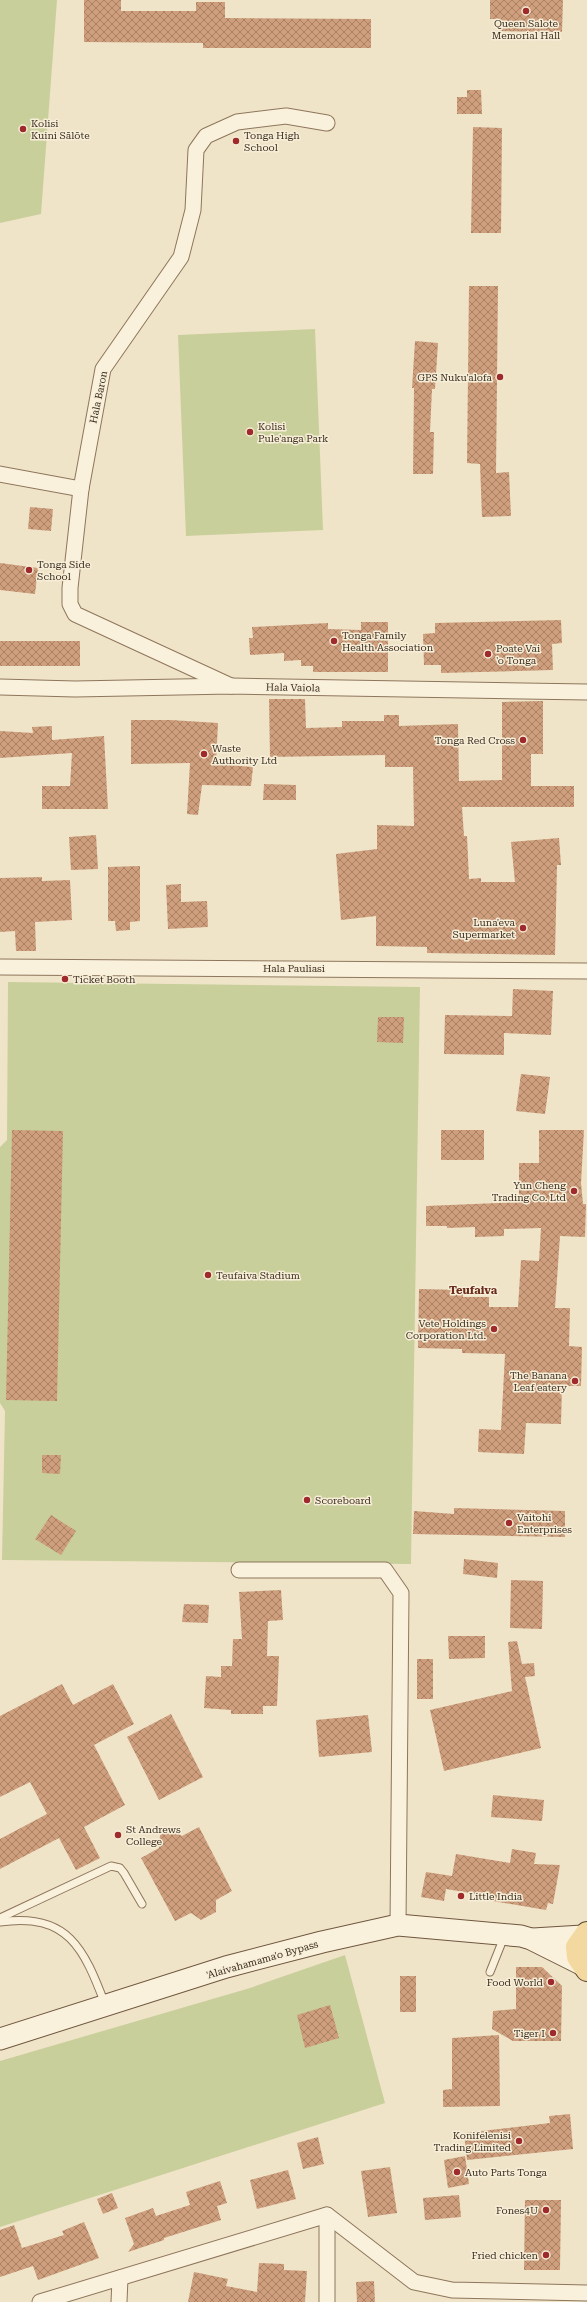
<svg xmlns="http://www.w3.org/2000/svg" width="587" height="2302" font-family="'Roboto Serif',serif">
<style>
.green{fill:#c9cf9b}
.building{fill:url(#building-cross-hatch)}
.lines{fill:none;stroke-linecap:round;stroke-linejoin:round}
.lane-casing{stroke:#8d765c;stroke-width:9}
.street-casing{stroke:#8d765c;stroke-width:17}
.secondary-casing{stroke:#6f573f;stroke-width:23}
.primary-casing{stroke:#5b4430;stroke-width:24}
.lane{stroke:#faf1dc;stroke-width:7}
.street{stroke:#faf1dc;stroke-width:15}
.secondary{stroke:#faf1dc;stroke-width:21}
.primary{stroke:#f3d9a0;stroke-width:22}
.poi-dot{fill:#9e2a2b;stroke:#f7eed8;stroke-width:1.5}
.labels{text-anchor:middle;stroke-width:3;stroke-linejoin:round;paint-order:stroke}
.poi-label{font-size:10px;fill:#3d2e20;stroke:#f7eed8;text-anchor:start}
.street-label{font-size:10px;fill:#3d2e20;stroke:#f7eed8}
.neighbourhood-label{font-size:11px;font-weight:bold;fill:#6b2e1e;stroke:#f7eed8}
</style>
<defs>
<pattern id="building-cross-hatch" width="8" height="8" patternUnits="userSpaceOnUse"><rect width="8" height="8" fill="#cf9f7d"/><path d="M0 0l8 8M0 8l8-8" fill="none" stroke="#a98266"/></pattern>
</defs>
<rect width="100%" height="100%" fill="#f0e4c8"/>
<g class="green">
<polygon points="0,0 57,0 41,214 0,223"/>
<polygon points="315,329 323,530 186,536 178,335"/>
<polygon points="8,982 420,987 411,1564 2,1560 5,1411 0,1403 0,1147 7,1140"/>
<polygon points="345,1955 385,2103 0,2227 0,2061 250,1988"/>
</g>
<g class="building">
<polygon points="84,0 121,0 121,11 196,11 196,2 225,2 225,18 371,19 371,48 203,48 203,43 84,42"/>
<polygon points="490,0 563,0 562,32 500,31 500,19 490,19"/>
<polygon points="467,90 481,90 482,114 457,114 457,97 467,97"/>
<polygon points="473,127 502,128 501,233 471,233"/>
<polygon points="469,286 498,286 496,473 509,472 511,516 482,517 480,464 467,463"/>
<polygon points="415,341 438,343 435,389 432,389 430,432 434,432 433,474 413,474 414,388 412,388"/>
<polygon points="30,507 53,509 51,531 28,529"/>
<polygon points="0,563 38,568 35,594 0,590"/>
<polygon points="561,620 562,643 552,644 553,670 441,673 441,665 424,665 423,634 435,633 435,623"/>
<polygon points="361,622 388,622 388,672 313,672 313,666 301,666 301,660 284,661 284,653 250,655 249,638 253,638 252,627 328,623 328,629 361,630"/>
<rect x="0" y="641" width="80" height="25"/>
<polygon points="269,699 305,699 306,728 342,727 342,721 384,721 384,715 399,715 399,726 458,724 459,781 502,780 502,702 543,701 543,754 531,754 531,786 574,786 574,807 462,807 464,836 467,836 469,879 481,878 481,882 515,882 511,842 559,838 561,865 557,865 555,955 427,953 427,947 376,946 376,916 341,920 336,854 377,849 377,825 414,826 413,767 385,767 385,755 270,757"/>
<polygon points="131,720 171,720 218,723 216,764 253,767 251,786 202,785 198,815 187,814 190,763 131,764"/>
<polygon points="52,726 52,740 104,736 108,809 42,809 42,786 70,786 72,753 0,758 0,731 33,733 32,727"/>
<polygon points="264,784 296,785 296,800 263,800"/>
<polygon points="96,835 98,869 71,870 69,837"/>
<polygon points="140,866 140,921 130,922 130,930 116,931 115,921 108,921 108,867"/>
<polygon points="42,877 42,881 70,880 72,920 35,922 36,951 16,951 15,931 0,932 0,878"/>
<polygon points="181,884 181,902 207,901 208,927 168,929 166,885"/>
<polygon points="513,989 553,991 551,1035 504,1033 504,1055 444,1054 445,1015 512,1016"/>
<polygon points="378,1017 404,1017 403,1043 377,1042"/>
<polygon points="521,1074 550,1077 545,1114 516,1111"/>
<polygon points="12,1130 63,1131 57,1401 6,1400"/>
<rect x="441" y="1130" width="43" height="30"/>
<polygon points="539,1130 584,1130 581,1183 583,1204 586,1204 585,1237 560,1236 555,1308 570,1308 569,1346 582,1347 581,1386 562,1386 561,1424 526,1423 524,1454 478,1452 479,1429 501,1430 505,1354 462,1353 462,1349 418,1348 419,1289 463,1290 463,1297 489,1297 489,1307 518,1307 521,1260 539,1261 541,1228 504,1229 504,1236 475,1237 475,1227 447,1228 447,1226 426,1226 426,1206 519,1202 519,1163 539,1163"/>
<polygon points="42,1455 61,1455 60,1474 42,1473"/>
<polygon points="454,1508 565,1511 565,1537 413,1534 414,1511 454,1514"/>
<polygon points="51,1515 76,1531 61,1555 35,1539"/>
<polygon points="464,1559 498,1563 497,1578 463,1574"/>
<polygon points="511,1580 543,1581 542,1629 510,1628"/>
<polygon points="281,1590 283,1620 268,1621 267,1656 279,1656 277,1706 263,1706 263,1714 231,1714 231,1710 204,1708 206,1676 221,1677 221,1666 232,1666 233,1639 242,1639 239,1592"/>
<polygon points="184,1604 209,1605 208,1623 182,1622"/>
<polygon points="448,1636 485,1636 485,1658 449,1659"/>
<polygon points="517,1641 522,1664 534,1663 535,1676 525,1677 541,1748 444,1771 430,1710 512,1691 508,1642"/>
<rect x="417" y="1659" width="16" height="40"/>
<polygon points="62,1684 73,1705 113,1684 134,1724 94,1745 125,1805 84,1827 100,1858 76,1870 59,1838 0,1869 0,1839 47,1814 30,1782 0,1797 0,1716"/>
<polygon points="171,1714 203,1777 159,1800 127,1737"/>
<polygon points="368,1715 372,1752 319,1757 316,1720"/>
<polygon points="493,1795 544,1800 542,1821 491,1817"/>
<polygon points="199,1827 232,1891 216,1900 216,1912 201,1920 191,1913 175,1921 141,1858 159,1848 160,1835 171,1830 182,1836"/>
<polygon points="512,1849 536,1853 534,1864 560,1865 553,1904 548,1903 546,1910 487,1900 488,1896 446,1889 444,1901 421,1897 426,1872 452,1876 456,1854 510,1863"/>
<polygon points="516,1967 542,1967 562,1986 561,2041 513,2041 492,2029 493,2011 516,2009"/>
<rect x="400" y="1976" width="16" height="36"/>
<polygon points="330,2005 339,2038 305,2048 297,2015"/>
<polygon points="499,2035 500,2106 443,2107 443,2090 452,2089 452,2038"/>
<polygon points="570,2114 573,2149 467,2160 464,2133 550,2123 549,2116"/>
<polygon points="318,2137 324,2164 303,2169 297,2143"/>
<polygon points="465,2156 469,2184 448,2188 444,2160"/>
<polygon points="390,2167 397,2213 368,2217 361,2171"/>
<polygon points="288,2170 296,2199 257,2209 250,2180"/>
<polygon points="220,2181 227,2203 217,2206 221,2220 164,2238 164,2240 128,2252 134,2244 125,2218 153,2208 156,2216 190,2205 186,2192"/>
<polygon points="112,2193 118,2208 103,2214 97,2199"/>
<polygon points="459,2195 461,2217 425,2220 423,2198"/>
<polygon points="525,2200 561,2200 560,2270 524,2270"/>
<polygon points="84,2222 99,2258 38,2280 33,2266 0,2277 0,2230 14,2225 22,2248 64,2235 62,2231"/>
<polygon points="259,2263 284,2264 284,2270 307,2271 305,2302 188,2302 194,2272 228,2279 226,2286 257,2292"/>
<polygon points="374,2281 375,2302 357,2302 356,2282"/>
</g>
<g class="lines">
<g class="lane-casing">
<g id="lane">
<polyline points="0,1918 111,1866 120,1868 124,1873 142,1904"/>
<path d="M0,1922C68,1912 84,1949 105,2004"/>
<polyline points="490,1972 504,1937"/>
</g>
</g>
<g class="street-casing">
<g id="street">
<polyline points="0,474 81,489"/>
<polyline points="231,686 75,614 70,604 70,588 81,489 103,369 181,257 193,210 196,150 206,136 237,122 286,116 327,123"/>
<polyline points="0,687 75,689 231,686 587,692"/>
<polyline points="0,967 587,971"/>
<polyline points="239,1570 385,1570 401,1593 398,1925"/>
<polyline points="327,2215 327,2302"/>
<polyline points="40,2302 327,2215 414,2282 452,2290 587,2293"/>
<polyline points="119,2302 120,2278"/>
</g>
</g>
<g class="secondary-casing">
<g id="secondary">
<polyline points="533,1939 583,1936"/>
<polyline points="0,2039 226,1967 322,1942 398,1925 521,1936 531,1939 581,1964"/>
</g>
</g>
<g class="primary-casing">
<polyline id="primary" points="587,1933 577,1947 578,1957 587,1970"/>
</g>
<use href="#lane" class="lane"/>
<use href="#street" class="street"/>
<use href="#secondary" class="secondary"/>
<use href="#primary" class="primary"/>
</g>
<g class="poi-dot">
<circle cx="526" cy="11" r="4"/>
<circle cx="23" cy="129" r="4"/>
<circle cx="236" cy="141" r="4"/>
<circle cx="500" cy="377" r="4"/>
<circle cx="250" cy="432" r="4"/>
<circle cx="29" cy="570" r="4"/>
<circle cx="334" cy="641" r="4"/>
<circle cx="488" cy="654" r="4"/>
<circle cx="523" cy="740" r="4"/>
<circle cx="204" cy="754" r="4"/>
<circle cx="523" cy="928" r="4"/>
<circle cx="65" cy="979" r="4"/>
<circle cx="574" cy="1191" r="4"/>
<circle cx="208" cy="1275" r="4"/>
<circle cx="494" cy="1329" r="4"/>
<circle cx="575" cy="1381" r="4"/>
<circle cx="307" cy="1500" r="4"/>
<circle cx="509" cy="1523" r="4"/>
<circle cx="118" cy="1835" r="4"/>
<circle cx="461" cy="1896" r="4"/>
<circle cx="551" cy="1982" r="4"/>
<circle cx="553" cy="2033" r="4"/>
<circle cx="519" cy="2141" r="4"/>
<circle cx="457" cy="2172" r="4"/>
<circle cx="546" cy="2210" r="4"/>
<circle cx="546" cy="2255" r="4"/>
</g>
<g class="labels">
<g class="poi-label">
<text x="526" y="27" text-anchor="middle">Queen Salote<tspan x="526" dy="12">Memorial Hall</tspan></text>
<text x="31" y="127">Kolisi<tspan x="31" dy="12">Kuini Sālōte</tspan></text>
<text x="244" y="139">Tonga High<tspan x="244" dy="12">School</tspan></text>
<text x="492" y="381" text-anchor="end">GPS Nuku'alofa</text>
<text x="258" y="430">Kolisi<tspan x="258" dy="12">Pule'anga Park</tspan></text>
<text x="37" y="568">Tonga Side<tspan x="37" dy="12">School</tspan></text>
<text x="342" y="639">Tonga Family<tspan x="342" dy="12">Health Association</tspan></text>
<text x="496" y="652">Poate Vai<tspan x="496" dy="12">'o Tonga</tspan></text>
<text x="515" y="744" text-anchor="end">Tonga Red Cross</text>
<text x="212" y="752">Waste<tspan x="212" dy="12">Authority Ltd</tspan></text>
<text x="515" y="926" text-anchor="end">Luna'eva<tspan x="515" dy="12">Supermarket</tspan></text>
<text x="73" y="983">Ticket Booth</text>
<text x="566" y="1189" text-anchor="end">Yun Cheng<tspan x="566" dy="12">Trading Co. Ltd</tspan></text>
<text x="216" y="1279">Teufaiva Stadium</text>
<text x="486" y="1327" text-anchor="end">Vete Holdings<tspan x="486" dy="12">Corporation Ltd.</tspan></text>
<text x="567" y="1379" text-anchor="end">The Banana<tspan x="567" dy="12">Leaf eatery</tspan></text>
<text x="315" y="1504">Scoreboard</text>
<text x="517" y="1521">Vaitohi<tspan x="517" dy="12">Enterprises</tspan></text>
<text x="126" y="1833">St Andrews<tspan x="126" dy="12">College</tspan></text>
<text x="469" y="1900">Little India</text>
<text x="543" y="1986" text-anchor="end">Food World</text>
<text x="545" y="2037" text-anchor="end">Tiger I</text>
<text x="511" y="2139" text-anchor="end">Konifelenisi<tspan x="511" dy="12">Trading Limited</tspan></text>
<text x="465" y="2176">Auto Parts Tonga</text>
<text x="538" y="2214" text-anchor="end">Fones4U</text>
<text x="538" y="2259" text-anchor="end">Fried chicken</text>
</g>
<g class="street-label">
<text transform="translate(98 397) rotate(-78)" y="4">Hala Baron</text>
<text transform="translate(293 687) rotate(1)" y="4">Hala Vaiola</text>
<text x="294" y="972">Hala Pauliasi</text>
<text transform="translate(262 1959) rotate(-16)" y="4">'Alaivahamama'o Bypass</text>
</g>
<g class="neighbourhood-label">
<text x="473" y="1294">Teufaiva</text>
</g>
</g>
</svg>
